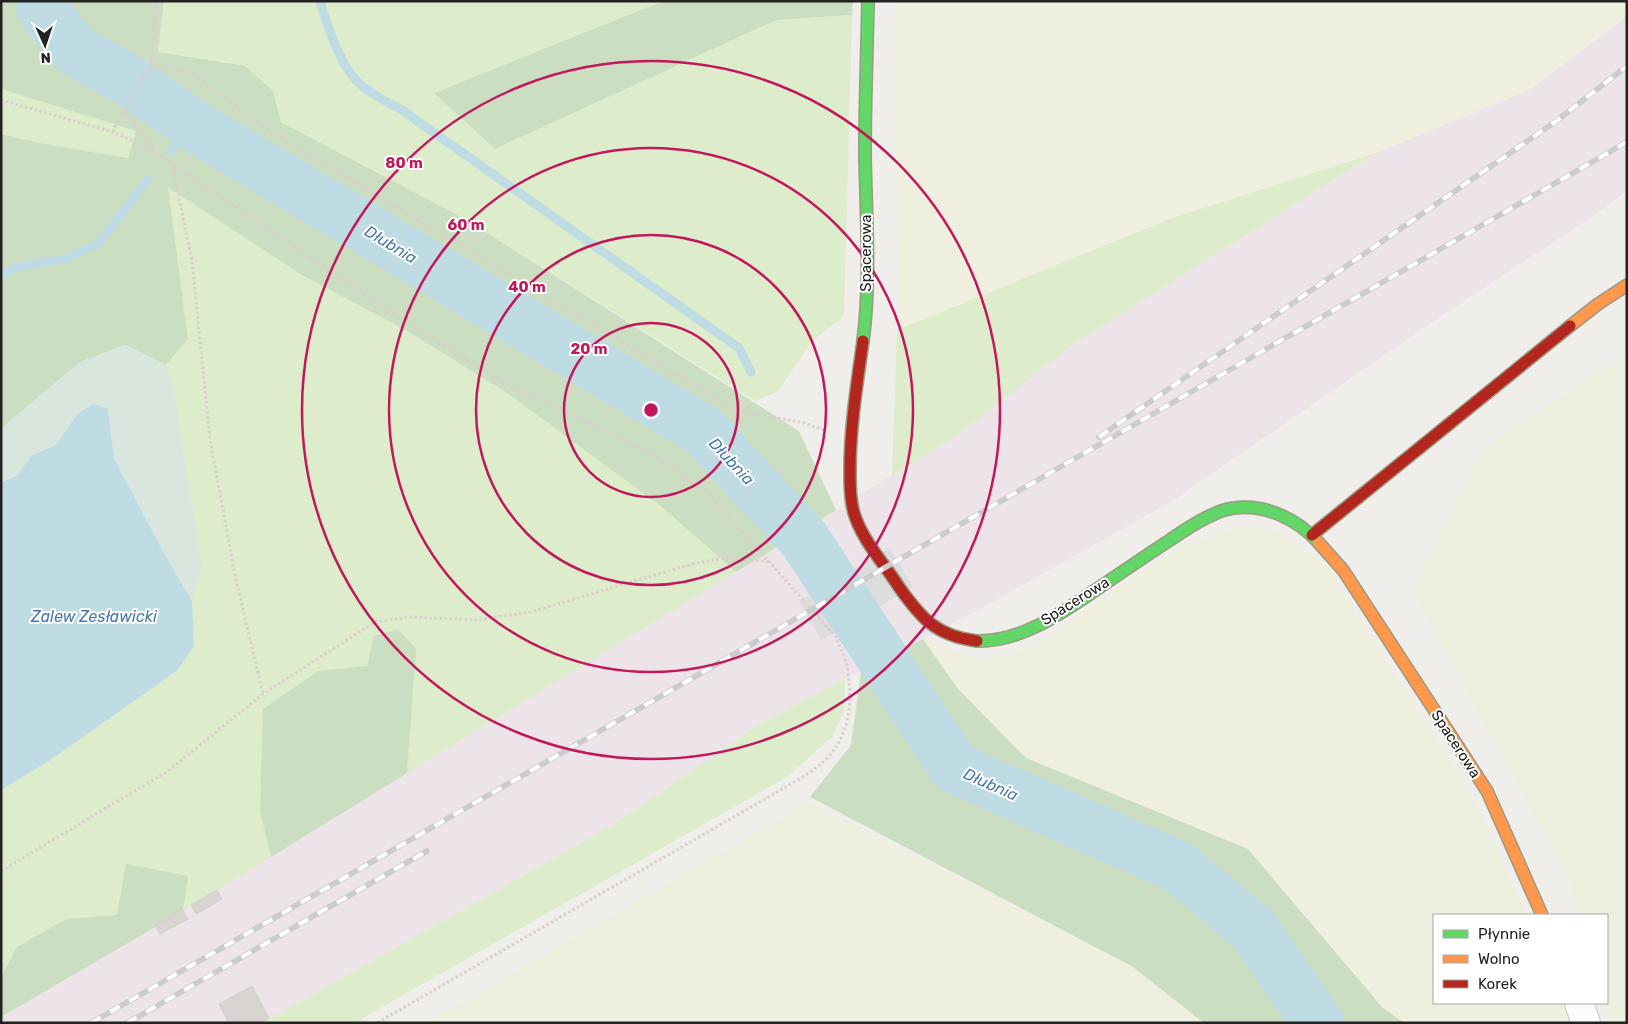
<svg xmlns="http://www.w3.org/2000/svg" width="1628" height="1024" font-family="Rubik,sans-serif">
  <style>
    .industrial { fill: #ede4e9 }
    .farmland { fill: #efefdf }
    .grass { fill: #ddeccb }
    .forest { fill: #cbdec1 }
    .wetland { fill: #d9e6de }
    .water { fill: #bfdbe3 }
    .pier { fill: #dedddd }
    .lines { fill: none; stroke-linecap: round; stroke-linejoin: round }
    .stream { stroke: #bfdbe3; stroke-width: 9 }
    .river { stroke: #bfdbe3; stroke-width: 52 }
    .building { fill: #d7d4d2; stroke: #d3d0cc }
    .street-casing { stroke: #c9c8c7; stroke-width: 30 }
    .fast-casing { stroke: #999a82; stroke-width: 14 }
    .slow-casing { stroke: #999a82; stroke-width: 14 }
    .jam-casing { stroke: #999a82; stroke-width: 14 }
    .path { stroke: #dccecd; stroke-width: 3; stroke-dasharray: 2.5 2.5; stroke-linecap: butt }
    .street { stroke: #fdfcfc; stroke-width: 28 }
    .fast { stroke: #63d668; stroke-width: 11 }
    .slow { stroke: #ff974d; stroke-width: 11 }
    .jam { stroke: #b3261e; stroke-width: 11 }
    .rail-casing { stroke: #ccc; stroke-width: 5.5 }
    .rail { stroke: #fff; stroke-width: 4; stroke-dasharray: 11; stroke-linecap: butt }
    .ring { fill: none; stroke: #c2185b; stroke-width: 2.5 }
    .labels { text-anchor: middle; stroke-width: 4; stroke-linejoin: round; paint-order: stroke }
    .street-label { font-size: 15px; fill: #222; stroke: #fff }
    .water-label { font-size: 16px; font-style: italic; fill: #4a7aab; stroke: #fff }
    .centre { fill: #c2185b; stroke: #fff; stroke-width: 2.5 }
    .ring-label { font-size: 15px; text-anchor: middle; font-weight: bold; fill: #c2185b; stroke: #fff; stroke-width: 4; stroke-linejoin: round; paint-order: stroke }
  </style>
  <rect width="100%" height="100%" fill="#f0eeeb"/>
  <path class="industrial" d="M1627,16V191L1580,225L1453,308L1172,501L978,610L766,720L616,823L262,1023H1V1017L183,911L522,701L958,435L1072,345L1376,153L1529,90Z"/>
  <g class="farmland">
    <path d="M896,1H1627V16L1529,90L1376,153L1172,218L897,330Z"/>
    <path d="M1627,355V1023H1609L1602,1003H1607V915H1579L1570,881L1412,590L1484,447Z"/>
    <path d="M1238,527L1279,531L1327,566L1473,798L1527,915H1434V1003H1565L1572,1023H1404L1382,1007L1248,849L1026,758L958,689L923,639L973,658L1009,656L1046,638L1173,550Z"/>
    <path d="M809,802L1138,969L1206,1023H426Z"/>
  </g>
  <g class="grass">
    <path d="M164,1H663L434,93L495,149L776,20L852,15L844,317L813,340L777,392L755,401L467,220L281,122L273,91L158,52Z"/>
    <path d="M1,89L136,131L128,158L39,143L1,134Z"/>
    <path d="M1376,153L1072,345L958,435L892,476L897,330L1172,218Z"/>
    <path d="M168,186L300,274L409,332L507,393L662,507L736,572L407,773L415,649L367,666L318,671L260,811L271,857L183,911L66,919L17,947L1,977V790L49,761L178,670L194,646L192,601L202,565L173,385L166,365L188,339Z"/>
    <path d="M845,679L844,711L833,736L787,777L361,1019L358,1023H262L616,823L766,720Z"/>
  </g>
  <g class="forest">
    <path d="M1,1H164L158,52L245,66L273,91L281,122L467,220L799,431L836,510L736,572L662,507L507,393L409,332L300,274L168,187L188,339L166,365L126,345L80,362L1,429V134L39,143L128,158L136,131L1,89Z"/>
    <path d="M663,1H853L852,15L776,20L495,149L434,93Z"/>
    <path d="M398,629L416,649L407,773L271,857L260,811L263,709L318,671L367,666L374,636Z"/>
    <path d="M923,639L958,689L1026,758L1248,849L1382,1007L1404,1023H1204L1133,967L810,797L851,745L861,671Z"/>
    <path d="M126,864L188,876L183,911L1,1017V977L17,947L66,919L117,915Z"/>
  </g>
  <path class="wetland" d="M126,345L166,365L173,385L202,565L192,601L161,548L114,458L108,409L78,413L56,445L32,455L17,476L1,482V429L5,425L80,362Z"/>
  <path class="water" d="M94,404L108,409L114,458L161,548L192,601L194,646L178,670L49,761L1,790V482L17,476L32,455L56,445L78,413Z"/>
  <path class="pier" d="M890,548L913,587L821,640L799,601Z"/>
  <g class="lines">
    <g class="stream">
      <path d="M320,1C327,25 339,62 356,80C368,93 386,101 402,110L739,348L751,372"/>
      <path d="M171,151L191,124"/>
      <path d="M1,275L15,267L65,259L99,243L148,179"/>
    </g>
    <path class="river" d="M43,1L42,8L75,50L130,81L191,124L704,431L804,539L955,768L1179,867L1254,930L1318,1023"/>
  </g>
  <g class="building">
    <path d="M217,890L222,899L196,914L191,905Z"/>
    <path d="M182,909L188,919L160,934L155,925Z"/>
    <path d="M252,986L269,1018L261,1023H229L219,1004Z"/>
  </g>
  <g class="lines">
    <g class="street-casing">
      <path id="street" d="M1579,1003L1586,1023"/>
    </g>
    <g class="fast-casing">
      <g id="fast">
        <path d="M863,341C871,280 866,216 865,154C865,103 867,52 868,1"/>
        <path d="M977,641C1023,642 1066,610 1103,585C1125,570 1147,555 1170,540C1186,529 1214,510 1234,508C1266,504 1297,519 1318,542"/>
      </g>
    </g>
    <g class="slow-casing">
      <g id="slow">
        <path d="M1570,326L1598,304L1627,285"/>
        <path d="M1318,542L1343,570L1487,791L1542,915"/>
      </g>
    </g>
    <g class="jam-casing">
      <g id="jam">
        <path d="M863,341C857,384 850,427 850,470C850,486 850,504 856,519C865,543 885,565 899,587C921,618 936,636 977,641"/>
        <path d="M1312,535L1570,326"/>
      </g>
    </g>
    <g class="path">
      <path d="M151,68L189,71L269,131L736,410L804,423L824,430"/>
      <path d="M1,100L113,132L155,152L406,322L505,383L651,453L708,493L836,637C839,646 845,656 847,666C853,697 851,733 828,757C816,770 799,779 784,788L377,1023"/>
      <path d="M124,110L154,150"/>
      <path d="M113,132L118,120L146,72L151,68L156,1"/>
      <path d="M172,164L192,261L210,440L236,580L263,694"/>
      <path d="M1,871L168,771L263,694L375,622L411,617L477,620L531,612L692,564L730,557L770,562"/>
    </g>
    <use href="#street" class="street"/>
    <use href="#fast" class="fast"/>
    <use href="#slow" class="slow"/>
    <use href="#jam" class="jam"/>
    <g class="rail-casing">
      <g id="rail">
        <path d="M1099,437L1555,122L1627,66"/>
        <path d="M91,1023L1627,142"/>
        <path d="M127,1023L427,851"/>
      </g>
    </g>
    <use href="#rail" class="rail"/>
  </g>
  <g class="ring">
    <circle cx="651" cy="410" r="87"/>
    <circle cx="651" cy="410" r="175"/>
    <circle cx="651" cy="410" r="262"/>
    <circle cx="651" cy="410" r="349"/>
  </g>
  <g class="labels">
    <g class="street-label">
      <text transform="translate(866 253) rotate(-90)" y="5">Spacerowa</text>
      <text transform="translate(1075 601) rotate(-32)" y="5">Spacerowa</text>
      <text transform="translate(1456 744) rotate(57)" y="5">Spacerowa</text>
    </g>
    <g class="water-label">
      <text transform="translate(391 244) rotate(31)" y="6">Dłubnia</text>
      <text transform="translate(732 461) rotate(47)" y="6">Dłubnia</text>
      <text x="94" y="622">Zalew Zesławicki</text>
      <text transform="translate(991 784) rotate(24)" y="6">Dłubnia</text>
    </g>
  </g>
  <circle cx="651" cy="410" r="8" class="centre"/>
  <g class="ring-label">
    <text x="404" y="168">80 m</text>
    <text x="466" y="230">60 m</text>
    <text x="527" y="292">40 m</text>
    <text x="589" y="354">20 m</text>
  </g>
  <rect width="1628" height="1024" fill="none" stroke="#222222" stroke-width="5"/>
  <rect x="1433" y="914" width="175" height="90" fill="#ffffff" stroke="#a7a7a7"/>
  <rect x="1443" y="930" width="25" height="8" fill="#63d668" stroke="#a7a7a7"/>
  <text x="1478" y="939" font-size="15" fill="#222222">Płynnie</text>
  <rect x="1443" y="955" width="25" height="8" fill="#ff974d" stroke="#a7a7a7"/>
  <text x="1478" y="964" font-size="15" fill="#222222">Wolno</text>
  <rect x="1443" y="980" width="25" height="8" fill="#b3261e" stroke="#a7a7a7"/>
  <text x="1478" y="989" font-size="15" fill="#222222">Korek</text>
  <g transform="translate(45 45) rotate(177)" stroke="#ffffff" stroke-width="4" paint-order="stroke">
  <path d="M0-4L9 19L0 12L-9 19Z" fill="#222222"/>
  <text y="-8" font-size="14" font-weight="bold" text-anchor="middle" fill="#222222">N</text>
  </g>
</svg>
